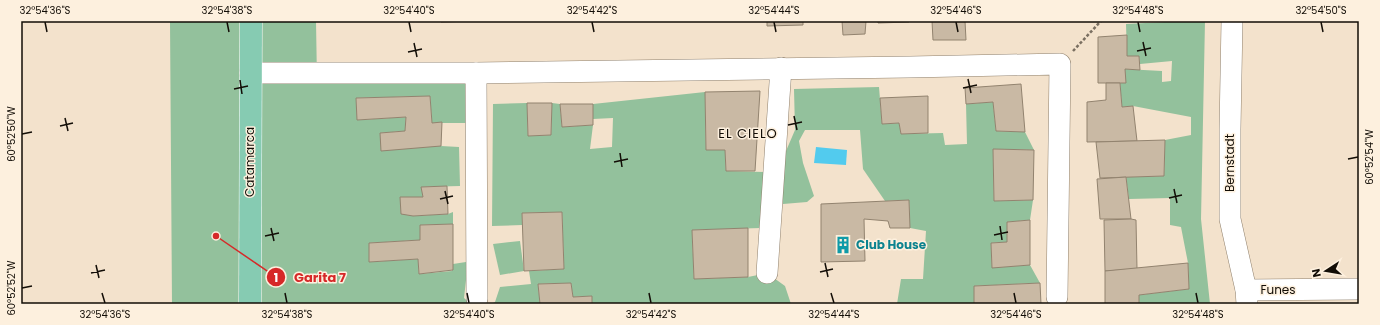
<svg xmlns="http://www.w3.org/2000/svg" width="1380" height="325" font-family="Poppins,sans-serif">
  <style>
    .green { fill: #93c19c }
    .water { fill: #52cbee }
    .building { fill: #c9b9a4; stroke: #92836f }
    .lines { fill: none; stroke-linecap: round; stroke-linejoin: round }
    .street-casing { stroke: #90816d; stroke-width: 22 }
    .primary-casing { stroke: #fff; stroke-width: 23 }
    .path { stroke: #7a6f61; stroke-width: 2.5; stroke-dasharray: 3 2; stroke-linecap: butt }
    .street { stroke: #fff; stroke-width: 21 }
    .primary { stroke: #86cbb2; stroke-width: 22 }
    .ticks { fill: none; stroke: #120d06; stroke-width: 1.5 }
    .labels { text-anchor: middle; stroke-width: 3; stroke-linejoin: round; paint-order: stroke }
    .street-label { font-size: 12px; fill: #120d06; stroke: #fdf0de }
    .culture-label { font-size: 12px; font-weight: bold; fill: #0d838f; stroke: #fdf0de; text-anchor: start }
    .neighbourhood-label { font-size: 13px; letter-spacing: 1px; fill: #120d06; stroke: #fdf0de }
    .leader { fill: none; stroke: #d62828; stroke-width: 1.5 }
    .callout-dot { fill: #d62828; stroke: #fdf0de; stroke-width: 1.5 }
    .mark-label { font-size: 12px; text-anchor: middle; font-weight: bold; fill: #fff }
    .callout-label { font-size: 13px; text-anchor: middle; font-weight: bold; fill: #d62828; stroke: #fdf0de; stroke-width: 3; stroke-linejoin: round; paint-order: stroke }
    .neatline { fill: none; stroke: #120d06; stroke-width: 1.5 }
    .ticks-label { font-size: 10px; text-anchor: middle; fill: #120d06 }
  </style>
  <rect width="100%" height="100%" fill="#f3e2cc"/>
  <g class="green">
    <path d="M170,21H316L317,81L468,83V123H432L430,96L356,98L358,120L406,117L405,131L380,133L441,146L459,147L460,186L422,187L423,197L413,216L448,214L453,212V224L420,225V240L369,243V262L418,259L419,274L452,271L453,264L466,262L467,271L464,298L471,304H172Z"/>
    <path d="M1185,21H1205L1201,219L1210,304H1139V295L1189,289L1188,263L1181,227L1170,225V198L1129,199L1126,177L1164,176L1165,140L1191,135V117L1133,106L1122,107L1120,83L1125,69L1162,71V82L1171,81L1172,61L1140,64L1139,57L1127,56L1126,24Z"/>
    <path d="M879,87L882,124L899,123L901,134L943,133L945,145L967,144L966,104L993,102L996,131L1025,132L1034,150L993,149L994,201L1033,200L1030,220L1007,222V242L991,243L992,267L1030,265L1040,283L974,286V304H897L901,279H923L926,231L910,228L909,200L885,201L863,169L860,130H805L799,141L803,163L814,196L807,202L783,204L782,182L783,158L795,130L794,89Z"/>
    <path d="M705,92L706,150H725L726,171L765,172L761,228L692,230L694,279L748,277L767,273L785,286L791,304H592V296L573,297L571,283L538,284L540,304H491L495,302L500,287L531,284L529,271L564,269L562,212L522,213V225L492,226L493,104L527,103L528,136L551,135L552,103L560,104L562,127L593,125L590,149L612,147L613,118L593,119V104Z"/>
    <path d="M520,241L524,271L500,275L493,244Z"/>
  </g>
  <path class="water" d="M816,147L847,150L846,165L814,163Z"/>
  <g class="building">
    <path d="M441,21H473L441,22Z"/>
    <path d="M767,21H803V25L767,26Z"/>
    <path d="M842,21H866L865,34L843,35Z"/>
    <path d="M878,21H909V22L878,23Z"/>
    <path d="M932,21H965L966,40H933Z"/>
    <path d="M1127,35V56H1139L1140,70L1125,69L1126,83H1098V37Z"/>
    <path d="M1106,83H1120L1122,107L1133,106L1137,141L1087,142V102L1106,100Z"/>
    <path d="M1021,84L1025,132L996,131L993,102L966,104L965,88Z"/>
    <path d="M760,91L755,171H726L725,150H706L705,92Z"/>
    <path d="M430,96L432,123L442,122L441,146L381,151L380,133L405,131L406,117L357,120L356,98Z"/>
    <path d="M928,96V133L901,134L899,123L882,124L880,98Z"/>
    <path d="M527,103H552L551,135L528,136Z"/>
    <path d="M560,104H593V125L562,127Z"/>
    <path d="M1165,140L1164,176L1100,178L1096,142Z"/>
    <path d="M993,149L1034,150L1033,200L994,201Z"/>
    <path d="M1126,177L1131,219H1100L1097,179Z"/>
    <path d="M447,186L448,214L413,216L401,214L400,197H423L421,187Z"/>
    <path d="M909,200L910,228H890L888,221L864,219L865,261L821,262V204Z"/>
    <path d="M562,212L564,269L524,271L522,213Z"/>
    <path d="M1131,219L1136,220L1137,269L1105,271L1104,220Z"/>
    <path d="M1030,220V265L992,268L991,243L1007,242V222Z"/>
    <path d="M453,224V270L419,274L418,259L369,262V243L420,240V225Z"/>
    <path d="M748,228V277L694,279L692,230Z"/>
    <path d="M1188,263L1189,289L1139,295V304H1105V271Z"/>
    <path d="M571,283L573,297L592,296V304H540L538,284Z"/>
    <path d="M1040,283L1041,304H974V286Z"/>
  </g>
  <g class="lines">
    <g class="street-casing">
      <g id="street">
        <path d="M1232,21L1230,129V219L1246,290L1247,304"/>
        <path d="M250,73H476L910,67L1060,64L1057,297"/>
        <path d="M476,73L477,299"/>
        <path d="M767,273L781,68"/>
        <path d="M1246,290L1359,289"/>
      </g>
    </g>
    <g class="primary-casing">
      <path id="primary" d="M250,304L251,21"/>
    </g>
    <path class="path" d="M1073,51L1101,21"/>
    <use href="#street" class="street"/>
    <use href="#primary" class="primary"/>
  </g>
  <path class="ticks" d="M45,22L47,32M227,22L229,32M409,22L411,32M592,22L594,32M774,22L776,32M956,22L958,32M1138,22L1140,32M1321,22L1323,32M1143,42L1146,56M414,43L417,57M1137,51L1151,48M408,52L422,49M968,79L971,93M240,80L242,94M963,88L977,85M234,89L248,86M794,116L797,130M65,118L68,131M788,125L802,122M60,126L73,123M22,134L32,132M620,153L622,167M1348,159L1358,157M614,162L628,159M1174,189L1177,203M445,191L448,204M1169,198L1182,195M440,199L453,196M1000,226L1002,240M271,228L274,241M994,235L1008,232M265,236L279,233M825,263L828,277M96,265L99,278M820,272L833,269M91,273L105,270M22,288L32,286M102,293L105,303M285,293L287,303M467,293L469,303M649,293L651,303M831,293L834,303M1014,293L1016,303M1196,293L1198,303"/>
  <defs>
    <g id="building-bare" transform="scale(1.38)"><path d="M-4-6H4V6H1V3H-1V6H-4ZM-2.5-4.3h1.7v1.8h-1.7ZM.8-4.3h1.7v1.8H.8ZM-2.5-1h1.7V.8h-1.7ZM.8-1h1.7V.8H.8Z" fill="#0f9aa8" stroke="#fdf0de" stroke-width="2.5" paint-order="stroke"/></g>
  </defs>
  <g fill-rule="evenodd">
    <use href="#building-bare" x="843" y="245"/>
  </g>
  <g class="labels">
    <g class="street-label">
      <text transform="translate(250 162) rotate(-90)" y="4">Catamarca</text>
      <text transform="translate(1230 163) rotate(-90)" y="4">Bernstadt</text>
      <text x="1278" y="294">Funes</text>
    </g>
    <g class="culture-label">
      <text x="856" y="249">Club House</text>
    </g>
    <g class="neighbourhood-label">
      <text x="748" y="138">EL CIELO</text>
    </g>
  </g>
  <path class="leader" d="M216 236L276 277"/>
  <g class="callout-dot">
    <circle cx="216" cy="236" r="4"/>
    <circle cx="276" cy="277" r="10"/>
  </g>
  <g class="mark-label">
    <text x="276" y="282">1</text>
  </g>
  <g class="callout-label">
    <text x="320" y="282">Garita 7</text>
  </g>
  <rect width="1380" height="325" fill="none" stroke="#fdf0de" stroke-width="44"/>
  <g transform="translate(1326 271) rotate(258)" stroke="#fdf0de" stroke-width="3" paint-order="stroke">
  <path d="M0-3L7 15L0 10L-7 15Z" fill="#120d06"/>
  <text y="-6" font-size="11" font-weight="bold" text-anchor="middle" fill="#120d06">N</text>
  </g>
  <rect x="22" y="22" width="1336" height="281" class="neatline"/>
  <g class="ticks-label">
    <text x="45" y="14">32°54'36"S</text>
    <text x="227" y="14">32°54'38"S</text>
    <text x="409" y="14">32°54'40"S</text>
    <text x="592" y="14">32°54'42"S</text>
    <text x="774" y="14">32°54'44"S</text>
    <text x="956" y="14">32°54'46"S</text>
    <text x="1138" y="14">32°54'48"S</text>
    <text x="1321" y="14">32°54'50"S</text>
    <text transform="translate(11 134) rotate(-90)" y="4">60°52'50"W</text>
    <text transform="translate(1369 157) rotate(-90)" y="4">60°52'54"W</text>
    <text transform="translate(11 288) rotate(-90)" y="4">60°52'52"W</text>
    <text x="105" y="318">32°54'36"S</text>
    <text x="287" y="318">32°54'38"S</text>
    <text x="469" y="318">32°54'40"S</text>
    <text x="651" y="318">32°54'42"S</text>
    <text x="834" y="318">32°54'44"S</text>
    <text x="1016" y="318">32°54'46"S</text>
    <text x="1198" y="318">32°54'48"S</text>
  </g>
</svg>
